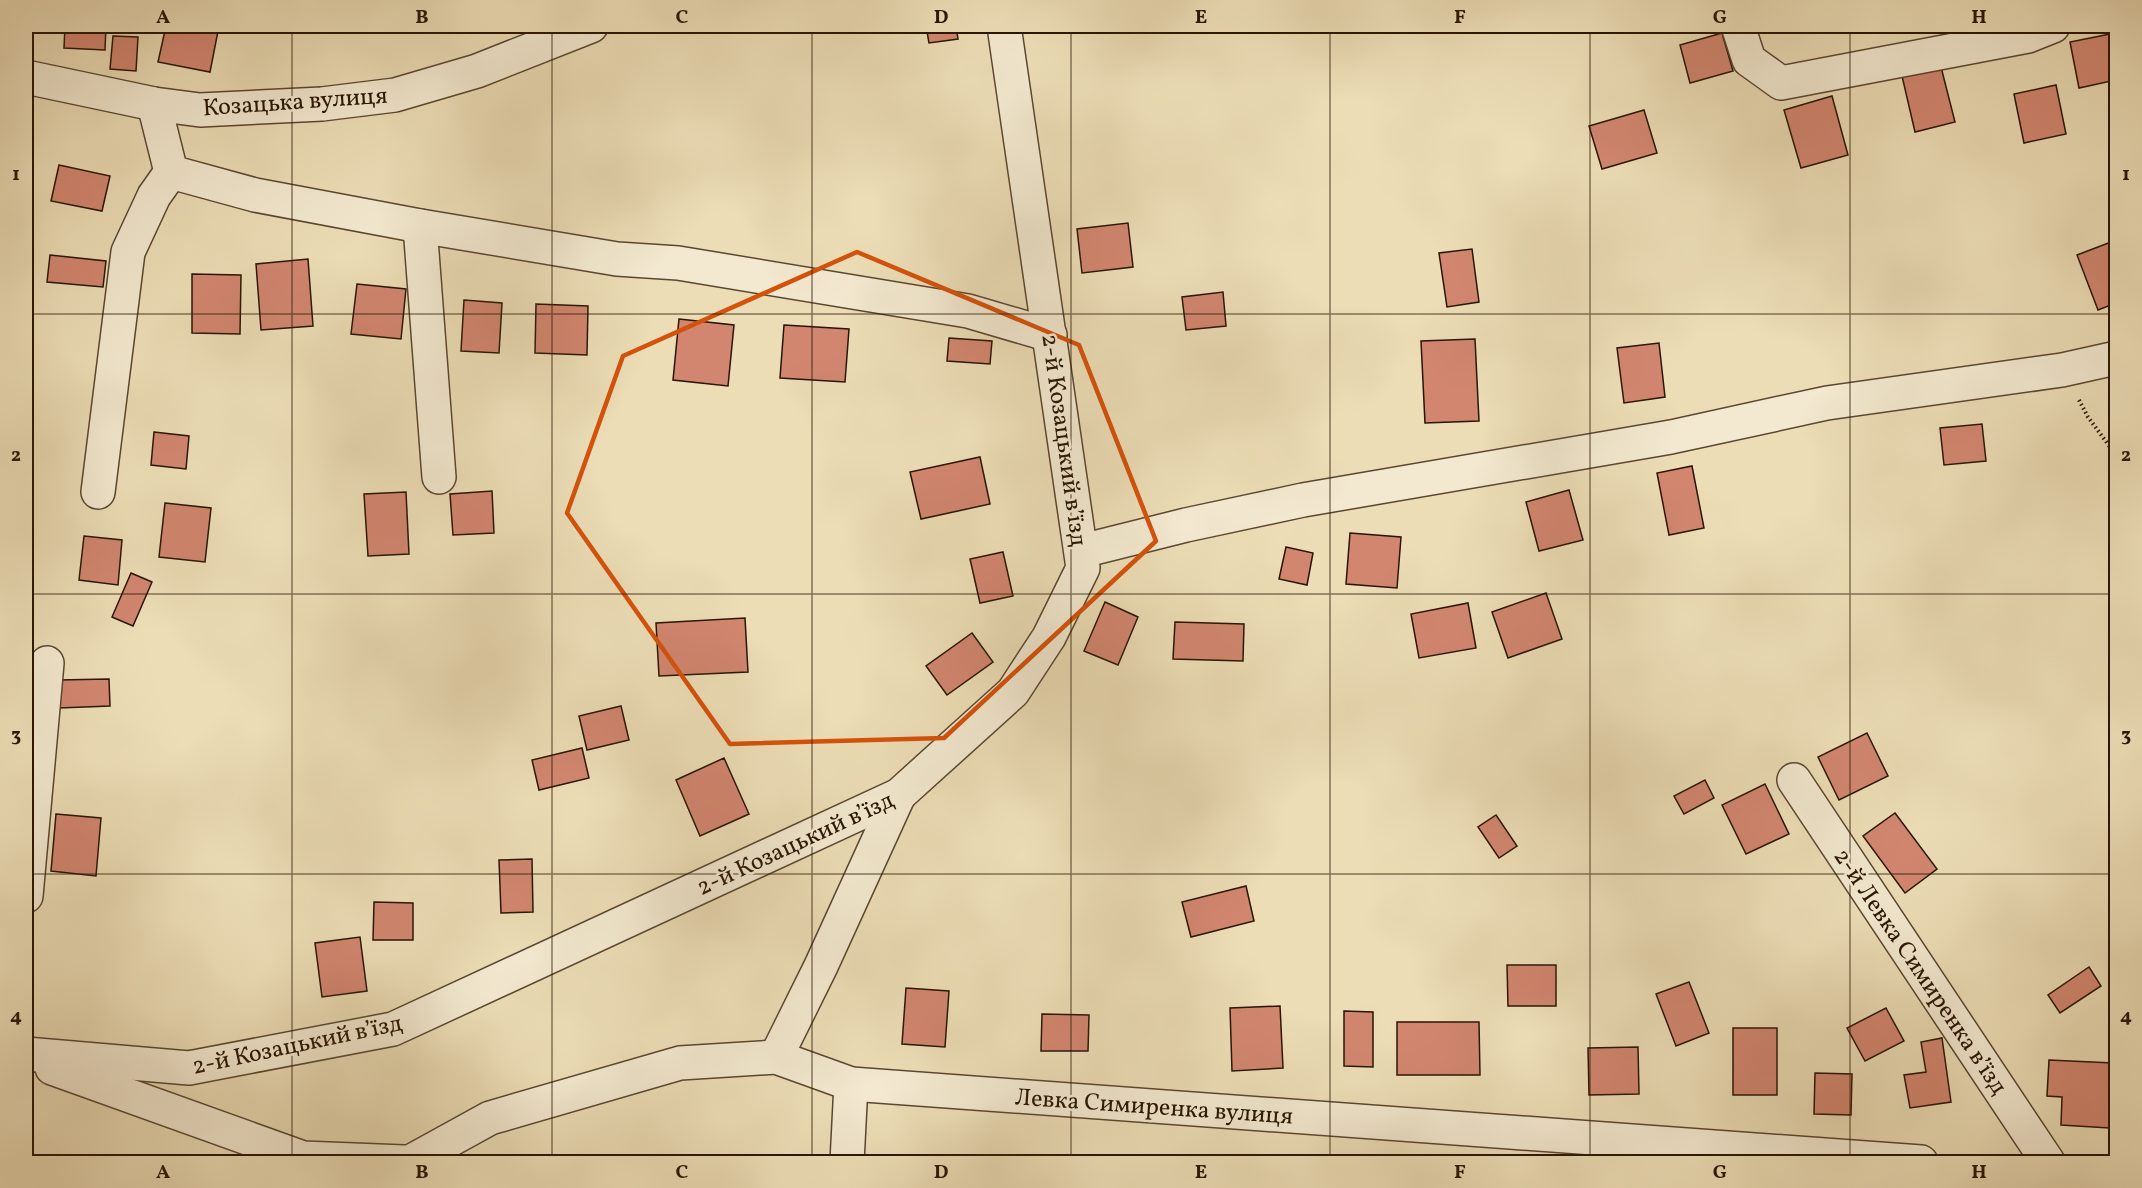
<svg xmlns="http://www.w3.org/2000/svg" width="2142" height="1188" font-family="Vollkorn,serif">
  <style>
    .building { fill: #d28670; stroke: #291504; stroke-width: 1.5 }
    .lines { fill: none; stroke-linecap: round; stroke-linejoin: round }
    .minor-casing { stroke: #5a4730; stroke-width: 36 }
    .path { stroke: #291504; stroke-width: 4; stroke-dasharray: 1.5 3; stroke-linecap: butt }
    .minor { stroke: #f3e9d0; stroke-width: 33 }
    .marked { fill: none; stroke: #d5520b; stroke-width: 4.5; stroke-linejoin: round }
    .grid { fill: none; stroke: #291504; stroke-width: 1.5; stroke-opacity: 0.55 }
    .labels { text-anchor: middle; stroke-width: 5; stroke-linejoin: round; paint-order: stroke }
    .street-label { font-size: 24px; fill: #291504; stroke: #f3e9d0 }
    .neatline { fill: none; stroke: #291504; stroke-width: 2 }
    .grid-label { font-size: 20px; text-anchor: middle; font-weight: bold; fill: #291504 }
  </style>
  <rect width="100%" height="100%" fill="#ecddb6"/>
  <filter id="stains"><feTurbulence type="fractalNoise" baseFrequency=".00333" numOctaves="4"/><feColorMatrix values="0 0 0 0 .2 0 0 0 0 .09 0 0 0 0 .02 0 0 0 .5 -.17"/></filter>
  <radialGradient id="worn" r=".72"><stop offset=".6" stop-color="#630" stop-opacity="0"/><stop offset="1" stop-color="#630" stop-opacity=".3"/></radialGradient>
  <g class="building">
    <path d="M65,26H106L105,50L64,48Z"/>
    <path d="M166,26H219L210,72L158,62Z"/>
    <path d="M926,26H956L958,39L929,43Z"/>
    <path d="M1722,33L1733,71L1690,83L1680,45Z"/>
    <path d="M2115,33L2116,80L2079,88L2070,42Z"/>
    <path d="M113,36L138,37L136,71L110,69Z"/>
    <path d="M1941,67L1955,122L1915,132L1902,76Z"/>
    <path d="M2056,85L2066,134L2024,143L2014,94Z"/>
    <path d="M1832,96L1848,155L1801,168L1784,110Z"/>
    <path d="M1644,110L1657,153L1602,169L1589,126Z"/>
    <path d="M59,165L110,176L102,211L51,201Z"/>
    <path d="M1128,223L1133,267L1082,273L1077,229Z"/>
    <path d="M2111,242L2116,255V303L2098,310L2077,255Z"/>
    <path d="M1472,249L1479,302L1447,307L1439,253Z"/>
    <path d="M50,255L106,261L103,287L47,282Z"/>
    <path d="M308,259L313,326L261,330L256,264Z"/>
    <path d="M192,274L241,275L240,334L192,333Z"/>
    <path d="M357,284L406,289L401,339L351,334Z"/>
    <path d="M1223,292L1226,326L1186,330L1182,297Z"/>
    <path d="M464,300L502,303L499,353L461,351Z"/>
    <path d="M536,304L588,306L587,355L535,353Z"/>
    <path d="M679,319L734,325L728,386L673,380Z"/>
    <path d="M784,325L849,329L845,382L780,378Z"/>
    <path d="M949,338L992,341L990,364L947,361Z"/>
    <path d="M1475,339L1479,421L1425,423L1421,341Z"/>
    <path d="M1659,343L1665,397L1624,403L1617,348Z"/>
    <path d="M1982,424L1986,461L1944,465L1940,428Z"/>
    <path d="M154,432L189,436L186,469L151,465Z"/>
    <path d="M980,457L990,504L921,519L910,472Z"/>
    <path d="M1692,466L1704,528L1669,535L1657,473Z"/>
    <path d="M1569,490L1583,540L1539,551L1526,502Z"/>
    <path d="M492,491L494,533L453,535L450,494Z"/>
    <path d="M406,492L409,554L368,556L364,494Z"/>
    <path d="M165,503L211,508L205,562L159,557Z"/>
    <path d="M1350,533L1401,537L1397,588L1346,584Z"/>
    <path d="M84,536L122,540L118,585L79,580Z"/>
    <path d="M1286,547L1313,553L1307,585L1279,579Z"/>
    <path d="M1003,552L1013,596L980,603L970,559Z"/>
    <path d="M131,573L152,582L133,626L112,617Z"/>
    <path d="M1546,593L1562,639L1508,658L1492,612Z"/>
    <path d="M1105,602L1138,617L1118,665L1084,651Z"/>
    <path d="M1468,603L1476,648L1419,658L1411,614Z"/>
    <path d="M745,618L748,672L659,676L656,623Z"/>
    <path d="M1175,622L1244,624L1243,661L1173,659Z"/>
    <path d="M972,633L993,662L947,695L926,666Z"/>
    <path d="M109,679L110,706L59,708L58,680Z"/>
    <path d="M621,706L629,740L587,750L579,716Z"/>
    <path d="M1867,733L1888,776L1839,800L1818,757Z"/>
    <path d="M582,748L589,778L539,790L532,760Z"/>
    <path d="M724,758L749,814L700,836L676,780Z"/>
    <path d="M1705,780L1714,798L1684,814L1674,796Z"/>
    <path d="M1765,784L1789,834L1746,854L1722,805Z"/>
    <path d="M1895,813L1937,869L1905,893L1863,836Z"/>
    <path d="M56,814L101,818L96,876L51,871Z"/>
    <path d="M1496,815L1517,846L1499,858L1478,827Z"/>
    <path d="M532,859L533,912L501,913L499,860Z"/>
    <path d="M1246,886L1254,921L1191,937L1182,902Z"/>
    <path d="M374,902L413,903V940H373Z"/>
    <path d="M360,937L367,991L322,997L315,943Z"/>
    <path d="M1507,965H1556V1006H1508Z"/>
    <path d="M2089,967L2101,986L2060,1013L2048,995Z"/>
    <path d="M1689,982L1709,1033L1676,1046L1656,994Z"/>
    <path d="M906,988L949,991L945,1047L902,1044Z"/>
    <path d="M1280,1006L1283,1068L1232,1071L1230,1008Z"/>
    <path d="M1886,1008L1904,1041L1865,1061L1847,1028Z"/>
    <path d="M1344,1011L1373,1012V1067L1344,1066Z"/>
    <path d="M1042,1014L1089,1015L1088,1051H1041Z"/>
    <path d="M1397,1022H1479L1480,1075H1397Z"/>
    <rect x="1733" y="1028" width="44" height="67"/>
    <path d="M1942,1038L1951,1102L1910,1108L1904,1075L1926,1072L1921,1042Z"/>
    <path d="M1638,1047L1639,1094L1589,1095L1588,1048Z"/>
    <path d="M2049,1060L2113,1063L2109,1128L2061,1125L2062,1097L2047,1096Z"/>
    <path d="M1815,1073L1852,1074L1851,1115L1814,1114Z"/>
  </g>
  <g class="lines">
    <g class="minor-casing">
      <g id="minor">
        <path d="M1738,26L1749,60L1781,83L2028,36L2053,26"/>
        <path d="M26,77L154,104L200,110L322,104L395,95L477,71L591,26"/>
        <path d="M154,104L171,172L255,195L420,226L617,259L678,263L968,311L1050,335"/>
        <path d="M420,226L439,477"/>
        <path d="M98,492L128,252L154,196L171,172"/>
        <path d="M1082,551L1186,525L1303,500L1671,437L1827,403L2062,370L2116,358"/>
        <path d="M1794,780L2048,1162"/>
        <path d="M26,896L47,663"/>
        <path d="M26,1054L189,1068L393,1029L899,795L1013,692L1049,637L1083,568L1004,26"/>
        <path d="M776,1057L821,966L899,795"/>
        <path d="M52,1068L303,1158L404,1162"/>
        <path d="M410,1162L490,1118L680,1063L776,1057L851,1084L1921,1162"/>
        <path d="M847,1162L851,1084"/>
      </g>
    </g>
    <path class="path" d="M2079,400L2088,417L2116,455"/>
    <use href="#minor" class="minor"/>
  </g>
  <path class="marked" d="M857,252L1079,345L1156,541L944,738L730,744L567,513L623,356Z"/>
  <path class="grid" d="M292,26V1162M552,26V1162M812,26V1162M1071,26V1162M1330,26V1162M1590,26V1162M1850,26V1162M26,314H2116M26,594H2116M26,874H2116"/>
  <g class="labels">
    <g class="street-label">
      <text transform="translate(295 101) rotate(-4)" y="8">Козацька вулиця</text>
      <text transform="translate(1065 440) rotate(82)" y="8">2-й Козацький в’їзд</text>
      <text transform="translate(795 843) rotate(-25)" y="8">2-й Козацький в’їзд</text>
      <text transform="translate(1921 971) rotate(56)" y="8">2-й Левка Симиренка в’їзд</text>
      <text transform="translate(297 1044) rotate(-12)" y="8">2-й Козацький в’їзд</text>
      <text transform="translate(1154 1106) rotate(4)" y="8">Левка Симиренка вулиця</text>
    </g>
  </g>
  <rect width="2142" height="1188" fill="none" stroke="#ecddb6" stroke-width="66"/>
  <rect x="33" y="33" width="2076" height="1122" class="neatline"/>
  <g class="grid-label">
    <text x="163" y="23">A</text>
    <text x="422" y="23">B</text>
    <text x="682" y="23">C</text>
    <text x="941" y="23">D</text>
    <text x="1201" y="23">E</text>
    <text x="1460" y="23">F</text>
    <text x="1720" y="23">G</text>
    <text x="1979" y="23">H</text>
    <text x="16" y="180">1</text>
    <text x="2126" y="180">1</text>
    <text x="16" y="461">2</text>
    <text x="2126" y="461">2</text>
    <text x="16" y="741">3</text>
    <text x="2126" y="741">3</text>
    <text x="16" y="1022">4</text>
    <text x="2126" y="1022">4</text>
    <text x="163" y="1178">A</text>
    <text x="422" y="1178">B</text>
    <text x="682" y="1178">C</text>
    <text x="941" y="1178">D</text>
    <text x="1201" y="1178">E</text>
    <text x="1460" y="1178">F</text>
    <text x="1720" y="1178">G</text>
    <text x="1979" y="1178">H</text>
  </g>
  <rect width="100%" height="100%" filter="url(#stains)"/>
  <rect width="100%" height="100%" fill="url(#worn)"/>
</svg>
